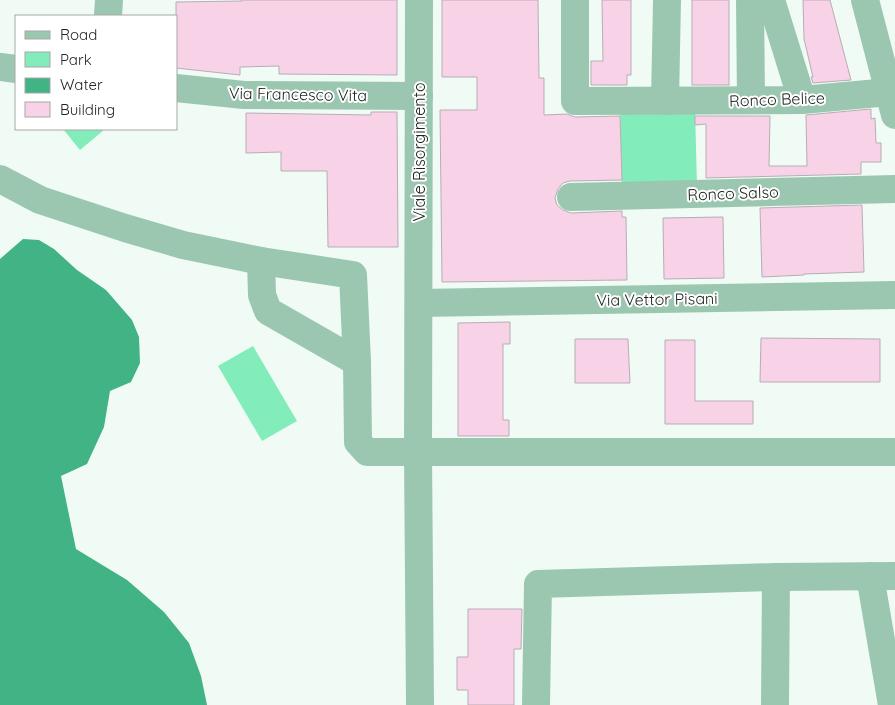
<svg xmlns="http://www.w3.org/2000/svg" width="895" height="705" font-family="Quicksand,sans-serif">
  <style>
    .green { fill: #82ecbb }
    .water { fill: #41b384 }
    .building { fill: #f8d2e7; stroke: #b7adb3 }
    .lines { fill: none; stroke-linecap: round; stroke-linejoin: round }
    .minor { stroke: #9bc7b0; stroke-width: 28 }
    .labels { text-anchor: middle; stroke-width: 4; stroke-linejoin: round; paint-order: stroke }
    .street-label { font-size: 16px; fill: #202422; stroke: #fff }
  </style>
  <rect width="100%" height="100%" fill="#f0fbf5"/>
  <g class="green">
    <path d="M695,107L697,188L622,190L620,109Z"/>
    <path d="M63,129L93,130L105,129L80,150Z"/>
    <path d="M253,346L297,421L262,441L218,366Z"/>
  </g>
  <path class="water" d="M23,239L39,240L54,249L77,270L106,290L132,320L139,337L140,363L131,382L110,391L104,427L87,464L61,476L76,549L127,580L164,612L189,643L201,676L207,705H0V259Z"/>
  <g class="building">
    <path d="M242,0H397V75L279,74V66L240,67V75L176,68V2L242,1Z"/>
    <path d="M442,0H538L539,78H544V115L567,114L575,117L620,116L622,180L570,181L563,183L558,189L555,198L557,205L563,210L571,213L622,211V217H626L627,280L442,282L440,110H477V77H442Z"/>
    <path d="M602,0H631V75H627V85H591V61H603Z"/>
    <rect x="692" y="0" width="37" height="85"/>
    <path d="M803,0H830L851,80L813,83L811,77H813L804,39Z"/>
    <path d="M871,109V119L875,118L876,143H881V162H861V174L706,178V124L695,125V116H770L769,166H807L806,115Z"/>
    <path d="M371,112H397L398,247H328L327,171H281V152L246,153V113L371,115Z"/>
    <path d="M862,205L864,272L804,274V275L762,277L760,208Z"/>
    <path d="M723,217L724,278L664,279L663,218Z"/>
    <path d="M510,322V344H503V420H509V436H458V323Z"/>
    <path d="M761,338L880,339V382H760Z"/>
    <path d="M575,339H628L630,383H575Z"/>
    <path d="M665,340H695V401H753V424H665Z"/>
    <path d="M468,609H522L521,649H514V705H468V690H457V657H468Z"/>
  </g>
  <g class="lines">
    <g class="minor">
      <path d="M419,0L418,452L420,705"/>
      <path d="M575,0V101L802,100L889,92"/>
      <path d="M750,0L751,100"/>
      <path d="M771,0L802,100"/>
      <path d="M865,0L895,115"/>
      <path d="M108,16L109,0"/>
      <path d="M0,67L16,69"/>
      <path d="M176,88L244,95L419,96"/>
      <path d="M665,101L667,0"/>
      <path d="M0,179L40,200L125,228L183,245L261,261L353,275L357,362L358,442L367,452H895"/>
      <path d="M571,197L895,189"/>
      <path d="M261,261L262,295L268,311L357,362"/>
      <path d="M419,303L895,295"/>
      <path d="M870,576L892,705"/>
      <path d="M536,705L538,584L776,577L895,576"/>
      <path d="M775,705L776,577"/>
    </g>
  </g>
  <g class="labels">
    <g class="street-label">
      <text transform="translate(298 94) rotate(1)" y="6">Via Francesco Vita</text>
      <text transform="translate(777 99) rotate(-2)" y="6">Ronco Belice</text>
      <text transform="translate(419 152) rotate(-90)" y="6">Viale Risorgimento</text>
      <text transform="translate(733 193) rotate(-2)" y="6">Ronco Salso</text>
      <text transform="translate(657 299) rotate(-1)" y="6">Via Vettor Pisani</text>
    </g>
  </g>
  <rect x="15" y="15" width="162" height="115" fill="#ffffff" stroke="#a6a7a7"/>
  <rect x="25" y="31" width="25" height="8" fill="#9bc7b0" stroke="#a6a7a7"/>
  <text x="60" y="40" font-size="15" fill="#202422">Road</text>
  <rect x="25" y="52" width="25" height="15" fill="#82ecbb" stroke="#a6a7a7"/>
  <text x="60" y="65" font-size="15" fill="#202422">Park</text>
  <rect x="25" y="78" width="25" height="15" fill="#41b384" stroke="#a6a7a7"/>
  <text x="60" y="90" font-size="15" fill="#202422">Water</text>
  <rect x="25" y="102" width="25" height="15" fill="#f8d2e7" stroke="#a6a7a7"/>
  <text x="60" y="115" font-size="15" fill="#202422">Building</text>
</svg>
